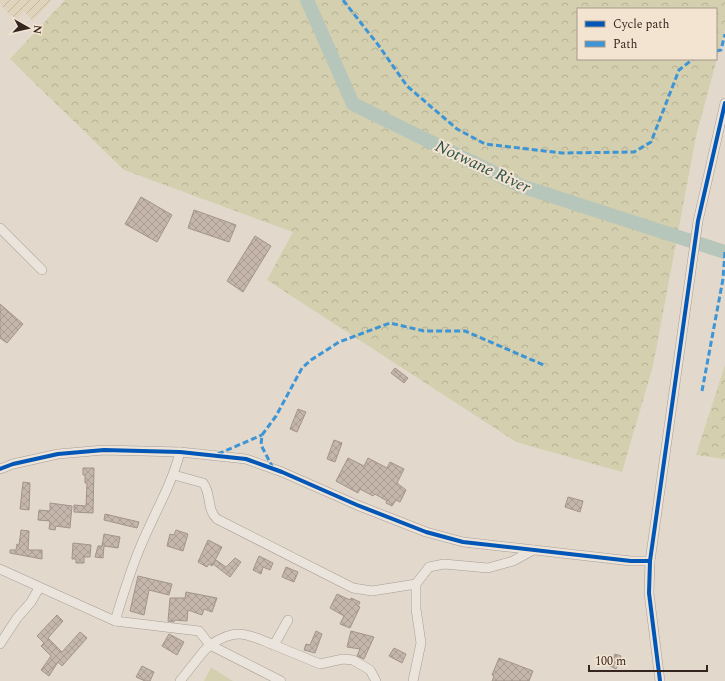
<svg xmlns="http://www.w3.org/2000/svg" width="725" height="681" font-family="Spectral,serif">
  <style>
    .farmland { fill: url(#farmland-furrows) }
    .forest { fill: url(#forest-crowns); fill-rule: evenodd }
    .pitch { fill: #d4cfae }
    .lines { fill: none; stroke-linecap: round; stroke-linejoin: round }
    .river { stroke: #b7c6ba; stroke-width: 14 }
    .building { fill: url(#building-cross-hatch); stroke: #a2948b }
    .minor-casing { stroke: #a79d94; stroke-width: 10 }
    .minor { stroke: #eae4dd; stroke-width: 9 }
    .quiet { stroke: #3d95d5; stroke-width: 3; stroke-dasharray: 6 3; stroke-linecap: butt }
    .cycleway-casing { stroke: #f3e4d1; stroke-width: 6 }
    .cycleway { stroke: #0057b8; stroke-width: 4 }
    .labels { text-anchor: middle; stroke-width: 4; stroke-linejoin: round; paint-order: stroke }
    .water-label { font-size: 17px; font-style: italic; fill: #2e534b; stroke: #f3e4d1 }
  </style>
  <defs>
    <pattern id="farmland-furrows" width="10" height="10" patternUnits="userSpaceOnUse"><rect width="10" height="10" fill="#e1d4bc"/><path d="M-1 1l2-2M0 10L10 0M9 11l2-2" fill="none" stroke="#c2b6a1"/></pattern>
    <pattern id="forest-crowns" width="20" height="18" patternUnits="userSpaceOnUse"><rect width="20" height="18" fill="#d4cfae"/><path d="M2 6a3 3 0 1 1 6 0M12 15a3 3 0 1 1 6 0" fill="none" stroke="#b7b295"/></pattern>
    <pattern id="building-cross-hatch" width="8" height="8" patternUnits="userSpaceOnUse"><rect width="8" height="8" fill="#c5b6ac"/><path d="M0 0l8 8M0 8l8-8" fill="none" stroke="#aa9c94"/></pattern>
  </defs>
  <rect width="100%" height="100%" fill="#e2d8cb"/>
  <path class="farmland" d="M0,0H52L33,21L24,11L15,22L0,3Z"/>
  <g class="forest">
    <path d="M65,0H725V29L696,136L653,366L622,472L516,442L267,280L293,232L124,170L10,59ZM578,9H716V59H578Z"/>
    <path d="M725,365V459L696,455Z"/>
  </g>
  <path class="pitch" d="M211,668H212L233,681H204Z"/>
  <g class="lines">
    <path class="river" d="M307,0L353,104L521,186L725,252"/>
  </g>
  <g class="building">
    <path d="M141,197L172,215L157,242L125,224Z"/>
    <path d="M194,210L236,225L229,242L188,228Z"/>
    <path d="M255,236L271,246L243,292L227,281Z"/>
    <path d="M0,304L23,324L7,343L0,338Z"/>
    <path d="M395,368L408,378L404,383L391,373Z"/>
    <path d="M298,409L306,412L297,432L290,429Z"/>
    <path d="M334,440L342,443L335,462L327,459Z"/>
    <path d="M348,458L364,466L368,458L387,468L390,462L404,469L397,483L406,490L400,502L396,500L392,506L386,503L387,501L375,494L373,496L360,489L358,493L336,481Z"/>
    <path d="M83,468H94L93,513L74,512V505L86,506L87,483H85V475H83Z"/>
    <path d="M23,482L30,483L29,510L20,509Z"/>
    <path d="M568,497L583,501L580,512L565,507Z"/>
    <path d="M50,503L72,506L70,528L56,526L55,530L49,529L50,521L38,520L39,510L50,511Z"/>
    <path d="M105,514L139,522L137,528L104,520Z"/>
    <path d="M21,530L29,531L28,550H42V559L10,553V550H16L17,544L19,545Z"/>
    <path d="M176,530L188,534L183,551L167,546L170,534L174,535Z"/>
    <path d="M104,534L120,537L118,548L104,546L103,558L95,557L98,546H102Z"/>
    <path d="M208,540L222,547L212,566L209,564L207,567L198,562Z"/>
    <path d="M73,543L91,545L90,557H84V563H76V559H72Z"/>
    <path d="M259,556L273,563L270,570L263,567L261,574L253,570Z"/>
    <path d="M235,558L241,562L230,577L213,564L216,560L226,567Z"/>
    <path d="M286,567L298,572L294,582L282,577Z"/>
    <path d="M138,576L172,584L169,595L149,590L144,615L130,611Z"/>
    <path d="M186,592L217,598L212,612L204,609L202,615L188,610L187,621L175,620L174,622L168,621L170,598H185Z"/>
    <path d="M337,594L350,600L351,598L360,602L358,606L360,607L350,628L340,624L344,616L330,608Z"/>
    <path d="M57,615L63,621L48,638L62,652L80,632L87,638L62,666L58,662L49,676L41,670L51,656L41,646L44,643L37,636Z"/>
    <path d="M316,631L322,634L315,653L304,650L306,644L310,645Z"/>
    <path d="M351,631L374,637L364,659L357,656L360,649L347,647Z"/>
    <path d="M169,634L184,642L177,655L162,646Z"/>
    <path d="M394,648L406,654L402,663L389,656Z"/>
    <path d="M615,654L621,656L616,669L610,666Z"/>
    <path d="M499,658L533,671L529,681H492L494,676L492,675Z"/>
    <path d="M142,666L154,672L150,681H145L136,677Z"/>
  </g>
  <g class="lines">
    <g class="minor-casing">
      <g id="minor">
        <path d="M0,228L42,270"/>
        <path d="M0,469L13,464L58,454L104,450L180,452L246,459L282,472L357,505L426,532L463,542L631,561H650"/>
        <path d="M174,475L203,483C212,494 206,509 217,519L353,588L372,591L416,584"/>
        <path d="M0,569L115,621L199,631L210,645L203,652L180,681"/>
        <path d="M288,620L274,645L320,664L343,659L353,660L370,670L376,681"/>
        <path d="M115,621C123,595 131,568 142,543C155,512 172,484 180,452"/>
        <path d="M0,644L17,618L31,602L39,588"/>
        <path d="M274,645C246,634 237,627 210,645L281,681"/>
        <path d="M413,681L421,643L416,609V584L429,567L444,564L488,568L513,561L533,550"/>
        <path d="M660,681L649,593L650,561L698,221L725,103"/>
      </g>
    </g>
    <use href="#minor" class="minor"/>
    <g class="quiet">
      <path d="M343,0L379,46L407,86L457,129L485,144L562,153L634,152L651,142L679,70L693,59"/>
      <path d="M716,51L721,50L725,34"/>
      <path d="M702,391L723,279L725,251"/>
      <path d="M218,454L262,435"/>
      <path d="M273,468L261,445L262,435L276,416L302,368L311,360L339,342L390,323L424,331H465L546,366"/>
    </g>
    <g class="cycleway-casing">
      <g id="cycleway">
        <path d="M0,469L13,464L58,454L104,450L180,452L246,459L282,472L357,505L426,532L463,542L631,561H650"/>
        <path d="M660,681L649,593L650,561L698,221L725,103"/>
      </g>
    </g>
    <use href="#cycleway" class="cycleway"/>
  </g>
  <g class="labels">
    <g class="water-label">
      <text transform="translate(483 166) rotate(25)" y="6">Notwane River</text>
    </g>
  </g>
  <rect x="577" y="8" width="140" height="52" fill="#f3e4d1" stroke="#a79889"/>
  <rect x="585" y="21" width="20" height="6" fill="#0057b8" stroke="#a79889"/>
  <text x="613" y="28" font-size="12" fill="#34251e">Cycle path</text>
  <rect x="585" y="41" width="20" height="6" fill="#3d95d5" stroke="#a79889"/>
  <text x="613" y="48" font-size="12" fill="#34251e">Path</text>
  <g transform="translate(28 28) rotate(98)" stroke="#f3e4d1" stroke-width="3" paint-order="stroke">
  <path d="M0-3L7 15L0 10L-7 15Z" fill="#34251e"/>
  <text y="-6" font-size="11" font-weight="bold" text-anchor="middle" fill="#34251e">N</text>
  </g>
  <path d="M589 665v6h118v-6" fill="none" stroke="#34251e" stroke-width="2"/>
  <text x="595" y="665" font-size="12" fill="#34251e" stroke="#f3e4d1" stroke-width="3" paint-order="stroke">100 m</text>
</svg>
